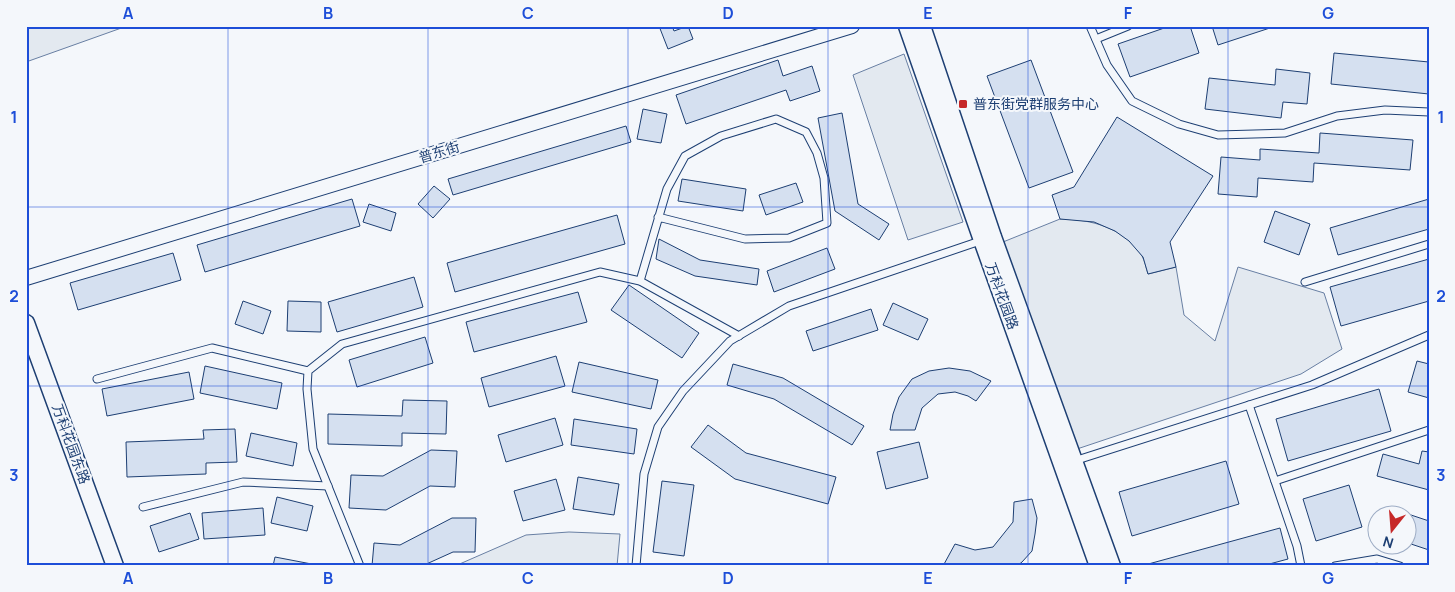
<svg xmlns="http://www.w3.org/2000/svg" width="1455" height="592" font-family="Manrope,'Noto Sans SC',sans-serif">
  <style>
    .green { fill: #e3e9f0; stroke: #687fa3 }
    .building { fill: #d5e0f0; stroke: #1d3f73 }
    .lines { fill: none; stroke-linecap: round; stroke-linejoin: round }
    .service-casing { stroke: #1d3f73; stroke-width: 9 }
    .minor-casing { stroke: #1d3f73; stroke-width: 16 }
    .tertiary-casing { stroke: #1d3f73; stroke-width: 19 }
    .service { stroke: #f4f7fb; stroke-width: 7 }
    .minor { stroke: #f4f7fb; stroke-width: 14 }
    .tertiary { stroke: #f4f7fb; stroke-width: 16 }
    .grid { fill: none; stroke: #1d4ed8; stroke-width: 1; stroke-opacity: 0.55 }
    .poi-dot { fill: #c62828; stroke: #f4f7fb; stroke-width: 2 }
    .labels { text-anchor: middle; stroke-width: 4; stroke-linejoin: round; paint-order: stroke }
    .poi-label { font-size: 14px; fill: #1d3f73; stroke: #f4f7fb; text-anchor: start }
    .street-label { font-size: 14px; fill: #1d3f73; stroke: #f4f7fb }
    .neatline { fill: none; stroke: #1d4ed8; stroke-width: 2 }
    .grid-label { font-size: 16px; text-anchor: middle; font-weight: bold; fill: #1d4ed8 }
  </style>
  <rect width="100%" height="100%" fill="#f4f7fb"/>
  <g class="green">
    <path d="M26,26H127L26,62Z"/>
    <path d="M904,54L963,222L908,240L853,75Z"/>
    <path d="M1060,219C1091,219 1125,228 1142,256C1145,261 1146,268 1148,274L1176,267L1184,315L1215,341L1238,267L1324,293L1342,349L1301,374L1074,450L1003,242Z"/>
    <path d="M569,532L620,534L617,566H455L526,535Z"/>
  </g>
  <g class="building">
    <path d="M659,26H672L674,31L688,26L693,39L668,49Z"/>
    <path d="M1170,26H1190L1199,53L1130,77L1118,44Z"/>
    <path d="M1212,26H1276L1218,45Z"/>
    <path d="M1334,53L1429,62V94L1331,84Z"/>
    <path d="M778,60L783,76L812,66L820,91L790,101L786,90L686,124L676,95Z"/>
    <path d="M1031,60L1073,172L1029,188L987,76Z"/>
    <path d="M1276,69L1310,73L1307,104L1283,102L1281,118L1205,109L1209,78L1275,85Z"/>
    <path d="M643,109L667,114L661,143L637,139Z"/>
    <path d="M842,113L858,204L889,224L879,240L835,211L818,118Z"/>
    <path d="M1117,117L1213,176L1170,242L1176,267L1148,274L1143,257L1129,241L1115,231L1094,222L1060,219L1052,195L1074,187Z"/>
    <path d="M626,126L631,142L453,195L448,179Z"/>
    <path d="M1320,133L1413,140L1410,170L1314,163L1313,182L1258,178L1257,197L1218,194L1221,157L1260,160V149L1319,153Z"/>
    <path d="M682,179L746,189L743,211L678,201Z"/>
    <path d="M796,183L803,202L766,215L759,195Z"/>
    <path d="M434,186L450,199L433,218L418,204Z"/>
    <path d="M352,199L360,226L205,272L197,245Z"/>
    <path d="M1429,199V229L1338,255L1330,228Z"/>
    <path d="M369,204L396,213L391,231L363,222Z"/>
    <path d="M1275,211L1310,224L1299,255L1264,242Z"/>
    <path d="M617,215L625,244L455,292L447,263Z"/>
    <path d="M659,239L700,260L759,269L757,285L695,276L656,259Z"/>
    <path d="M827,248L835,269L774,292L767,271Z"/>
    <path d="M173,253L181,280L78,310L70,283Z"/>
    <path d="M1429,259V301L1341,326L1330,287Z"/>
    <path d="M414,277L423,307L337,332L328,302Z"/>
    <path d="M629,285L699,333L682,358L611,310Z"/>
    <path d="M578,292L587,322L474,352L466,322Z"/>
    <path d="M243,301L271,311L263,334L235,324Z"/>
    <path d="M288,301L321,302V332L287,331Z"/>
    <path d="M893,303L928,319L918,340L883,325Z"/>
    <path d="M871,309L878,330L813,351L806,331Z"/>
    <path d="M425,337L433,363L357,387L349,360Z"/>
    <path d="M556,356L565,386L489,407L481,378Z"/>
    <path d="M1417,361L1429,364V398L1408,392Z"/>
    <path d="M579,362L658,380L651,409L572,392Z"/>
    <path d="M733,364L783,378L864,426L852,445L774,399L727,385Z"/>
    <path d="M205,366L282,383L277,409L200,393Z"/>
    <path d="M949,368L970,371L991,381L976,401L968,396L955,392L938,394L922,408L915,430H890L893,414L899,397L912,379L929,371Z"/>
    <path d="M189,372L194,399L107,416L102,389Z"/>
    <path d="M1379,389L1391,431L1288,461L1276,419Z"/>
    <path d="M403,400L447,401L446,434L402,433V446L328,444V414L402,416Z"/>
    <path d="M555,418L563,445L506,462L498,435Z"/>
    <path d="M574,419L637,429L634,454L571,445Z"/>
    <path d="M708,425L746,453L836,477L828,504L735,479L691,447Z"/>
    <path d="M235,429L237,462L206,463V474L127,477L126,442L204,439L203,430Z"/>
    <path d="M251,433L297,443L293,466L246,456Z"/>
    <path d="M919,442L928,478L886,489L877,452Z"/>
    <path d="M431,450L457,451L455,487L430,486L386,510L349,508L351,475L383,476Z"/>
    <path d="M1422,451L1429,452V490L1377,476L1383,454L1419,464Z"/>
    <path d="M1226,461L1239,504L1132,536L1119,492Z"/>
    <path d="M578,477L619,484L614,515L573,509Z"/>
    <path d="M556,479L565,510L523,521L514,491Z"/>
    <path d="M662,481L694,485L684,556L653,552Z"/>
    <path d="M1349,485L1362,527L1316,541L1303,499Z"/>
    <path d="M277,497L313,506L307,531L271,523Z"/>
    <path d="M1032,499L1037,518L1035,534L1032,551L1022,562L1017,566H943L955,544L975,550L993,547L1013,522L1014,502Z"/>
    <path d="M263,508L265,535L204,539L202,513Z"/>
    <path d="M1390,508L1429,521V550L1408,543V514H1388Z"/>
    <path d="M190,513L199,539L159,552L150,526Z"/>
    <path d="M452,518H476L475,552H453L422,566H372L374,543L400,545Z"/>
    <path d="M1280,528L1288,559L1262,566H1141Z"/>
    <path d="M275,557L322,566H273Z"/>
  </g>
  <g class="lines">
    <g class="service-casing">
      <g id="service">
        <path d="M1090,26L1107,65L1132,101L1179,124L1218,135L1285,133L1337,116L1385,110L1429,112"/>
        <path d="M1096,39L1128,26"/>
        <path d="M640,281L667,189L685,156L721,136L776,119L806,132L817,153L824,178L827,223L789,238L745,239L658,217"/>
        <path d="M1305,282L1429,244"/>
        <path d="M97,379L212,348L308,371"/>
        <path d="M1249,405L1297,546L1301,566"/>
        <path d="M1074,461L1312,385L1429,335"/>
        <path d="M1275,481L1429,430"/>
        <path d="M143,507L243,482L328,486"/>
        <path d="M360,566L313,449L307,389L308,371L342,344L600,272L640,281L739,336"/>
        <path d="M636,566L644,474L658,427L683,391L730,341L789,306L983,240"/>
        <path d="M1335,566L1377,559L1400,566"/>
      </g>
    </g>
    <g class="minor-casing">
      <path id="minor" d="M26,278L852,26"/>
    </g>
    <g class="tertiary-casing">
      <g id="tertiary">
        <path d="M907,26L982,240L1098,566"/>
        <path d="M922,26L993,237L1112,566"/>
        <path d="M26,323L115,566"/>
      </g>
    </g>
    <use href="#service" class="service"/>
    <use href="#minor" class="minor"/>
    <use href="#tertiary" class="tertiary"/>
  </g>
  <path class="grid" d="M228,26V566M428,26V566M628,26V566M828,26V566M1028,26V566M1228,26V566M26,207H1429M26,386H1429"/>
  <rect class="poi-dot" x="958" y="99" width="10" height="10" rx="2.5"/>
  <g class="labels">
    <g class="poi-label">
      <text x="973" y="109">普东街党群服务中心</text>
    </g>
    <g class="street-label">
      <text transform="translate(439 152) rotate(-17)" y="5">普东街</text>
      <text transform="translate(1002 296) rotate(70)" y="5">万科花园路</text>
      <text transform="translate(71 444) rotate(70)" y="5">万科花园东路</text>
    </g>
  </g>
  <rect width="1455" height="592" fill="none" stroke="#f4f7fb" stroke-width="55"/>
  <g transform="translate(1392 530) rotate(197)"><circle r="24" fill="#f4f7fb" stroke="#9eadc5"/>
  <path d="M0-4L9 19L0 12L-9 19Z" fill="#c62828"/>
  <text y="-8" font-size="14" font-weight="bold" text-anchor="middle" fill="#1d3f73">N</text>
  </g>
  <rect x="28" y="28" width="1400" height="536" class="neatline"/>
  <g class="grid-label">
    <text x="128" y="19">A</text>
    <text x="328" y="19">B</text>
    <text x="528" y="19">C</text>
    <text x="728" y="19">D</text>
    <text x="928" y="19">E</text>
    <text x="1128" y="19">F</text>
    <text x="1328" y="19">G</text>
    <text x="14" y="123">1</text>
    <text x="1441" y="123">1</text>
    <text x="14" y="302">2</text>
    <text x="1441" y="302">2</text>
    <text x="14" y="481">3</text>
    <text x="1441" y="481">3</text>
    <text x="128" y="584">A</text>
    <text x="328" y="584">B</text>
    <text x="528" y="584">C</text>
    <text x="728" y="584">D</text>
    <text x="928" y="584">E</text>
    <text x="1128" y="584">F</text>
    <text x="1328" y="584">G</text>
  </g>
</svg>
